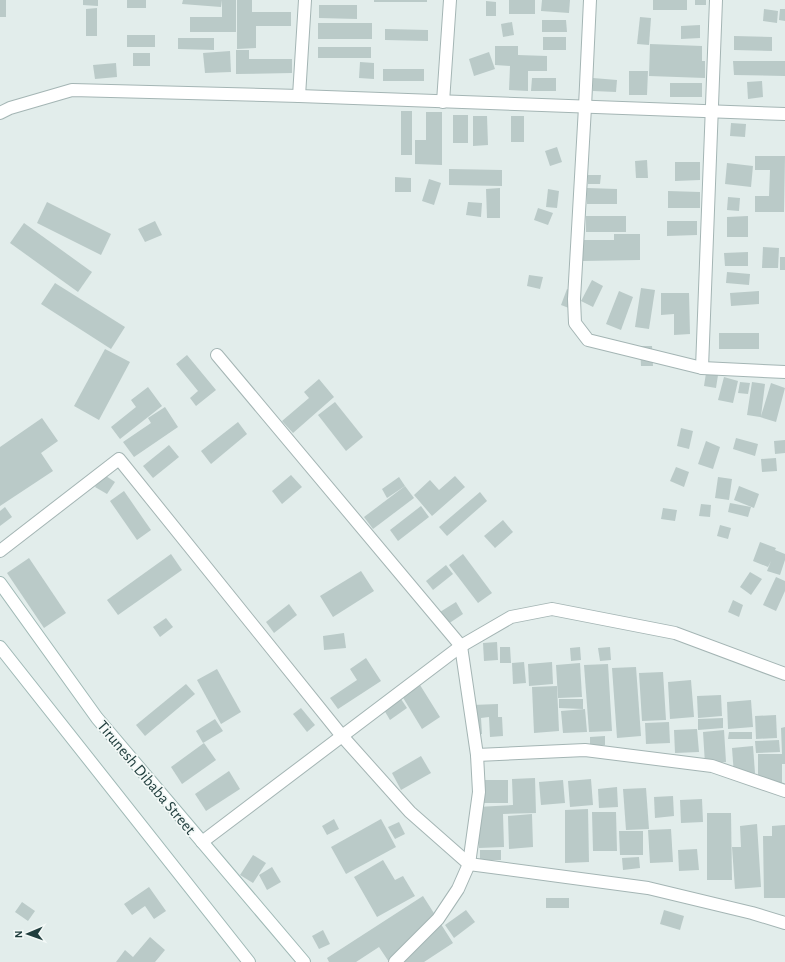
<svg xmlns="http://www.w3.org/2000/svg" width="785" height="962" font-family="'Alegreya Sans',sans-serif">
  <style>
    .building { fill: #bacac8 }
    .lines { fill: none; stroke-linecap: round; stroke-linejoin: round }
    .minor-casing { stroke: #a4b5b4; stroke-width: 14 }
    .secondary-casing { stroke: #a0b9b6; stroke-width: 14 }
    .minor { stroke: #fff; stroke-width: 12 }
    .secondary { stroke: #fff; stroke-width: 12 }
    .labels { text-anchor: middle; stroke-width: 3.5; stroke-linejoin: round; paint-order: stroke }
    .street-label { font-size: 16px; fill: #213e3e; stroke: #f3f9f7 }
  </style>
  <rect width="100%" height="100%" fill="#e2edeb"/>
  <g class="building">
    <rect x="0" y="0" width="6" height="17"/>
    <path d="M83,0H98V6L83,5Z"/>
    <rect x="127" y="0" width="19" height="8"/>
    <path d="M183,0H222L221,7L182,4Z"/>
    <path d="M222,0H236V32H190V17H222Z"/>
    <path d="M237,0H252V12H291V26H256V48L237,49Z"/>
    <rect x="374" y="0" width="53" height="2"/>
    <rect x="509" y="0" width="26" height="14"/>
    <path d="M542,0H570L569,13L541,11Z"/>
    <rect x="653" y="0" width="34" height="10"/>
    <rect x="695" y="0" width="11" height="5"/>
    <path d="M486,1L496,2V16H486Z"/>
    <path d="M319,5H357V19L319,18Z"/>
    <path d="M97,8V36H86V9Z"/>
    <path d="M764,9L778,11L777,23L763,21Z"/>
    <path d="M780,9H785V21L779,20Z"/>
    <path d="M640,17L651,18L649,45L637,44Z"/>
    <path d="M542,20H566L567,32H542Z"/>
    <path d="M512,22L514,35L503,37L501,24Z"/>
    <rect x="318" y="23" width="54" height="16"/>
    <path d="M700,25V38L681,39V26Z"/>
    <path d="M385,29L428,30V41L385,40Z"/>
    <rect x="127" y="35" width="28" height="12"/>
    <path d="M734,36L772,37V51L734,50Z"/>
    <rect x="543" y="37" width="23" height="13"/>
    <path d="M178,38H214V50L178,49Z"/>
    <path d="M650,44L702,46V61H705V78L649,76Z"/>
    <path d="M495,46H518V55L547,56V71H528V91L509,90L510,66L495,65Z"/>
    <rect x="318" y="47" width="53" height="11"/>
    <path d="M236,50H249V59H292V73L236,74Z"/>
    <path d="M230,51L231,72L205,73L203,53Z"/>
    <path d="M489,52L495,69L474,76L469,59Z"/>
    <rect x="133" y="53" width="17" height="13"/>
    <path d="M733,61H785V76L734,75Z"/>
    <path d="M360,62L374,63V79L359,78Z"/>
    <path d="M116,63L117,77L95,79L93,65Z"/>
    <rect x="383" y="69" width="41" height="12"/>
    <path d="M629,71H648L647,95H629Z"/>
    <path d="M532,78H556V91H531Z"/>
    <path d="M593,78L617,80L616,92L593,91Z"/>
    <path d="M762,81L763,97L748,99L747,82Z"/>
    <rect x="670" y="83" width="32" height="14"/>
    <rect x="401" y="111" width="11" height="44"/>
    <path d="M426,112H442V165L415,164V140H426Z"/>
    <rect x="453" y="115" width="15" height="28"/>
    <path d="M473,116H487L488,145L473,146Z"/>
    <rect x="511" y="116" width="13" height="26"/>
    <path d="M731,123L746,124L745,137L730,136Z"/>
    <path d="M557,147L562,162L550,166L545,151Z"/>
    <path d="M755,156H785L784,212H755V196H769L770,170H755Z"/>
    <path d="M647,160L648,178H636L635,161Z"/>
    <path d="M675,162H700V180L675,181Z"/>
    <path d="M727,163L753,166L751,187L725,184Z"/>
    <path d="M449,169L502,170V186L449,185Z"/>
    <path d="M588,175H601L600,184H588Z"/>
    <path d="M395,177L411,178V192H395Z"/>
    <path d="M429,179L441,183L434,205L422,201Z"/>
    <path d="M500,188V218H487L486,189Z"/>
    <path d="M587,188L617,189V204H587Z"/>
    <path d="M548,189L559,191L557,208L546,207Z"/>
    <path d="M668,191L700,192V208H668Z"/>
    <path d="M728,197L740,198L739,211L727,210Z"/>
    <path d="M47,202L111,234L101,255L37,223Z"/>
    <path d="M468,202L482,203L481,217L466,215Z"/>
    <path d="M538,208L553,213L548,225L534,220Z"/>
    <rect x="586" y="216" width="40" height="16"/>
    <path d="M748,216V237H727V217Z"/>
    <path d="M155,221L162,235L145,242L138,229Z"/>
    <path d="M667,221H697V235L667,236Z"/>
    <path d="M24,223L92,272L78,292L10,243Z"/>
    <path d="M614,234H640V260L583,261V240H614Z"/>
    <path d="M763,247L779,248L778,268H762Z"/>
    <path d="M748,252V266H725L724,253Z"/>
    <rect x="780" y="257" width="5" height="13"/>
    <path d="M727,272L750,274L749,285L726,283Z"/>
    <path d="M529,275L543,277L540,289L527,286Z"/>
    <path d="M592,280L603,286L593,307L581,301Z"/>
    <path d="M55,283L125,327L111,349L41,304Z"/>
    <path d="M641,288L655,290L649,329L635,327Z"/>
    <path d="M567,289L580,295L574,310L561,305Z"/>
    <path d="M619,291L633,297L621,330L606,324Z"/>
    <path d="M759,291V304L731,306L730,293Z"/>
    <path d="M661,293H689L690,334L674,335V314L661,315Z"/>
    <rect x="719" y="333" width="40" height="16"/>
    <path d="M640,346H652L653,366H641Z"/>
    <path d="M105,349L130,362L99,420L74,406Z"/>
    <path d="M187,355L216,390L196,406L190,398L198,391L176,364Z"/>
    <path d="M706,373L718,375L716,388L704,386Z"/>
    <path d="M724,377L738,381L733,403L718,400Z"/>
    <path d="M319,379L334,397L293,433L282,421L309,398L304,392Z"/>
    <path d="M740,382L750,383L748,394L738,393Z"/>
    <path d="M752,382L765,384L761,416L771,383L785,388L776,422L760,417L747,415Z"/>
    <path d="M148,387L162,406L120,439L111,427L136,407L131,400Z"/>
    <path d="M335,402L363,437L346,451L318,415Z"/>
    <path d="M165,407L178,427L134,457L123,442L151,423L148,418Z"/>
    <path d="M42,418L58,441L41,453L53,471L0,506V447Z"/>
    <path d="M238,422L247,434L211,464L201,451Z"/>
    <path d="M681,428L693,431L689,449L677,446Z"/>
    <path d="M736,438L758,444L755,456L733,449Z"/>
    <path d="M785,440V453L775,454L774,441Z"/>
    <path d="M706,441L720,447L713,469L698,464Z"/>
    <path d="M169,445L179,457L153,478L143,466Z"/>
    <path d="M776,458L777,471L762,472L761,459Z"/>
    <path d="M676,467L689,472L684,487L670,481Z"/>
    <path d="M103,474L115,482L107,494L95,487Z"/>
    <path d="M291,475L302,487L282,504L272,491Z"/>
    <path d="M455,476L465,487L432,516L414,495L430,480L439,490Z"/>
    <path d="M399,477L405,486L387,498L382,489Z"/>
    <path d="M718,477L732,479L729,500L715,498Z"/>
    <path d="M405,486L414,498L373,529L364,517Z"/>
    <path d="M739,486L759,494L754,508L734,500Z"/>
    <path d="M124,491L151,530L137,540L110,501Z"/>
    <path d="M480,492L487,501L447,536L439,527Z"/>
    <path d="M730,503L751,507L748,517L728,512Z"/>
    <path d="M701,504L711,505L710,517L699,516Z"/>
    <path d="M421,506L429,517L398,541L390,530Z"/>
    <path d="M5,507L12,517L0,526V511Z"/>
    <path d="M663,508L677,510L675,521L661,519Z"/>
    <path d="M503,520L513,532L495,548L484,536Z"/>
    <path d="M720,525L731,528L728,539L717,536Z"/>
    <path d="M760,542L776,548L775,550L785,554V560L780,575L767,571L771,561L768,567L753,561Z"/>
    <path d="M171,554L182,570L118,615L107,600Z"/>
    <path d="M463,554L492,593L478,603L449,565Z"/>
    <path d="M29,558L66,613L44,628L7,573Z"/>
    <path d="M446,565L453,574L433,590L426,581Z"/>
    <path d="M361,571L374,591L333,617L320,596Z"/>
    <path d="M750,572L762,579L751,595L740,587Z"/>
    <path d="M776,577L785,581V591L776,611L763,605Z"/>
    <path d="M733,600L743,605L739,617L728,612Z"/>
    <path d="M456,602L463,614L448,624L440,612Z"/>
    <path d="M289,604L297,615L274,633L266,622Z"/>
    <path d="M166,618L173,627L160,637L153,627Z"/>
    <path d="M344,633L346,648L324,650L323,636Z"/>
    <path d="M497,642L498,660L484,661L483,643Z"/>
    <path d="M500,647H510L511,663H500Z"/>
    <path d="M580,647L581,660L571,661L570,648Z"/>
    <path d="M610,647L611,660L600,661L598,648Z"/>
    <path d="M366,658L381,681L338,709L330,698L357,680L350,669Z"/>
    <path d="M524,662L526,683L513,684L512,663Z"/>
    <path d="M552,662L553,684L529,686L528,664Z"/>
    <path d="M580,663L582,697L558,698L556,665Z"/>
    <path d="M608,664L612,731L589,732L584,665Z"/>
    <path d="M636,667L641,736L617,738L612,668Z"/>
    <path d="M217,669L241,712L221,724L197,680Z"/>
    <path d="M663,672L666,720L642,721L639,673Z"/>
    <path d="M691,680L694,717L670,719L668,682Z"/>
    <path d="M186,684L195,694L145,736L136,725Z"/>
    <path d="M420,685L440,717L422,729L402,696Z"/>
    <path d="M557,686L559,731L534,733L532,687Z"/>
    <path d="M721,695L722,716L698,718L697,696Z"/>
    <path d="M401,699L407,708L390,720L384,710Z"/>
    <path d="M559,699H583V709L559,708Z"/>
    <path d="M751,700L753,727L728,729L727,702Z"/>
    <path d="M498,704V717H502L503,736L490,737L489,717L481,718L482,734L474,735L472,705Z"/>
    <path d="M301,708L315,725L307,732L293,714Z"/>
    <path d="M585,709L587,732L563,733L561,711Z"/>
    <path d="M776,715L777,738L756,739L755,716Z"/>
    <path d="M723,718V728L698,730V719Z"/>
    <path d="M215,719L223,731L203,743L196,731Z"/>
    <path d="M669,722L670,743L646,744L645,723Z"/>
    <path d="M785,727V764H782V760V787H758V754H782L781,728Z"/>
    <path d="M697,729L699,752L675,753L674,730Z"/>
    <path d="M724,730L726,762L705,764L703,732Z"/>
    <path d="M729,732H752V739H728Z"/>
    <path d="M605,736V745L590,746V737Z"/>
    <path d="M779,740L780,752L756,753L755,741Z"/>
    <path d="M204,743L216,760L182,784L171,767Z"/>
    <path d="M753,746L755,773L734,775L732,748Z"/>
    <path d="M421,756L431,773L401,790L392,773Z"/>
    <path d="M229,771L240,789L206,811L195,794Z"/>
    <path d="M535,778L536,813L503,814L504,847L479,848L477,807L513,805L512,779Z"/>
    <path d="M591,779L593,805L570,807L568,781Z"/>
    <rect x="481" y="780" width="27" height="23"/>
    <path d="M563,780L565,803L541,805L539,782Z"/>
    <path d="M617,787L618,807L599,808L598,789Z"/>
    <path d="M646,788L649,829L626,830L623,789Z"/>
    <path d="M673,796L674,816L655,818L654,797Z"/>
    <path d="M702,799L703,822L681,823L680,800Z"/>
    <path d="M588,809L589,862L565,863V810Z"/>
    <path d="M592,812H616L617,851H593Z"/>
    <path d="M707,813H731L732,880H707Z"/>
    <path d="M532,814L533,847L509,849L508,816Z"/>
    <path d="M334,819L339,829L327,835L322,826Z"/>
    <path d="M381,819L396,847L346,874L331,847Z"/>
    <path d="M399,822L405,834L395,839L388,827Z"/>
    <path d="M757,824L761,887L735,889L732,847H741L740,826Z"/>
    <path d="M785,825V898H764L763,836H772V826Z"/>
    <path d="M671,829L673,862L650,863L648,830Z"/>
    <path d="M619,831H643V855H620Z"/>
    <path d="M697,849L699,870L679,871L678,850Z"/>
    <rect x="480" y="850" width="21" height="10"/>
    <path d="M253,855L266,863L253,883L240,875Z"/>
    <path d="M639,857L640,868L623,870L622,858Z"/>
    <path d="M383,860L395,880L403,876L415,896L377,917L354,877Z"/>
    <path d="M272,867L281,882L267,890L259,875Z"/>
    <path d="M149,887L166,911L154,919L145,906L132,915L124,904Z"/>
    <path d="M423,896L453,943L424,962H389L379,947L356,962H329L327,958Z"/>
    <rect x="546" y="898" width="23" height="10"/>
    <path d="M22,902L35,911L28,921L15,912Z"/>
    <path d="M466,910L475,922L454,938L445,925Z"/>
    <path d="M664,910L684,916L680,930L660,924Z"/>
    <path d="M323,930L330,944L319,949L312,936Z"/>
    <path d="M150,937L165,950L155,962H116L125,950L133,957Z"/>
  </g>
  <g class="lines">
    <g class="minor-casing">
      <g id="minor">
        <path d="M590,0L585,107L574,299L575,323L588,340L702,368L785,372"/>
        <path d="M299,96L305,0"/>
        <path d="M443,102L450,0"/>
        <path d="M0,113L10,108L72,90L299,96L785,114"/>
        <path d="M217,355L461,646L477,755L479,792L469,864L458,889L438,919L395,962"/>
        <path d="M702,368L716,0"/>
        <path d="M0,551L119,459L342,736L410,812L469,864L648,888L752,913L785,923"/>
        <path d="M477,755L585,750L712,766L785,791"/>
        <path d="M202,842L461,646L511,617L552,609L675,633L785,674"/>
      </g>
    </g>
    <g class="secondary-casing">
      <g id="secondary">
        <path d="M0,583L97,718L304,962"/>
        <path d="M0,647L249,962"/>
      </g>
    </g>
    <use href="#minor" class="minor"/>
    <use href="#secondary" class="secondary"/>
  </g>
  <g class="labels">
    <g class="street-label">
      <text transform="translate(147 777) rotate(50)" y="6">Tirunesh Dibaba Street</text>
    </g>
  </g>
  <g transform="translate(28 934) rotate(268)" stroke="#f3f9f7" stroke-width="3" paint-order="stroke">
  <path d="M0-3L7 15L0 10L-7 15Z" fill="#213e3e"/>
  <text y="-6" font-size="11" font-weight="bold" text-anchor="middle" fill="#213e3e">N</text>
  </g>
</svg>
